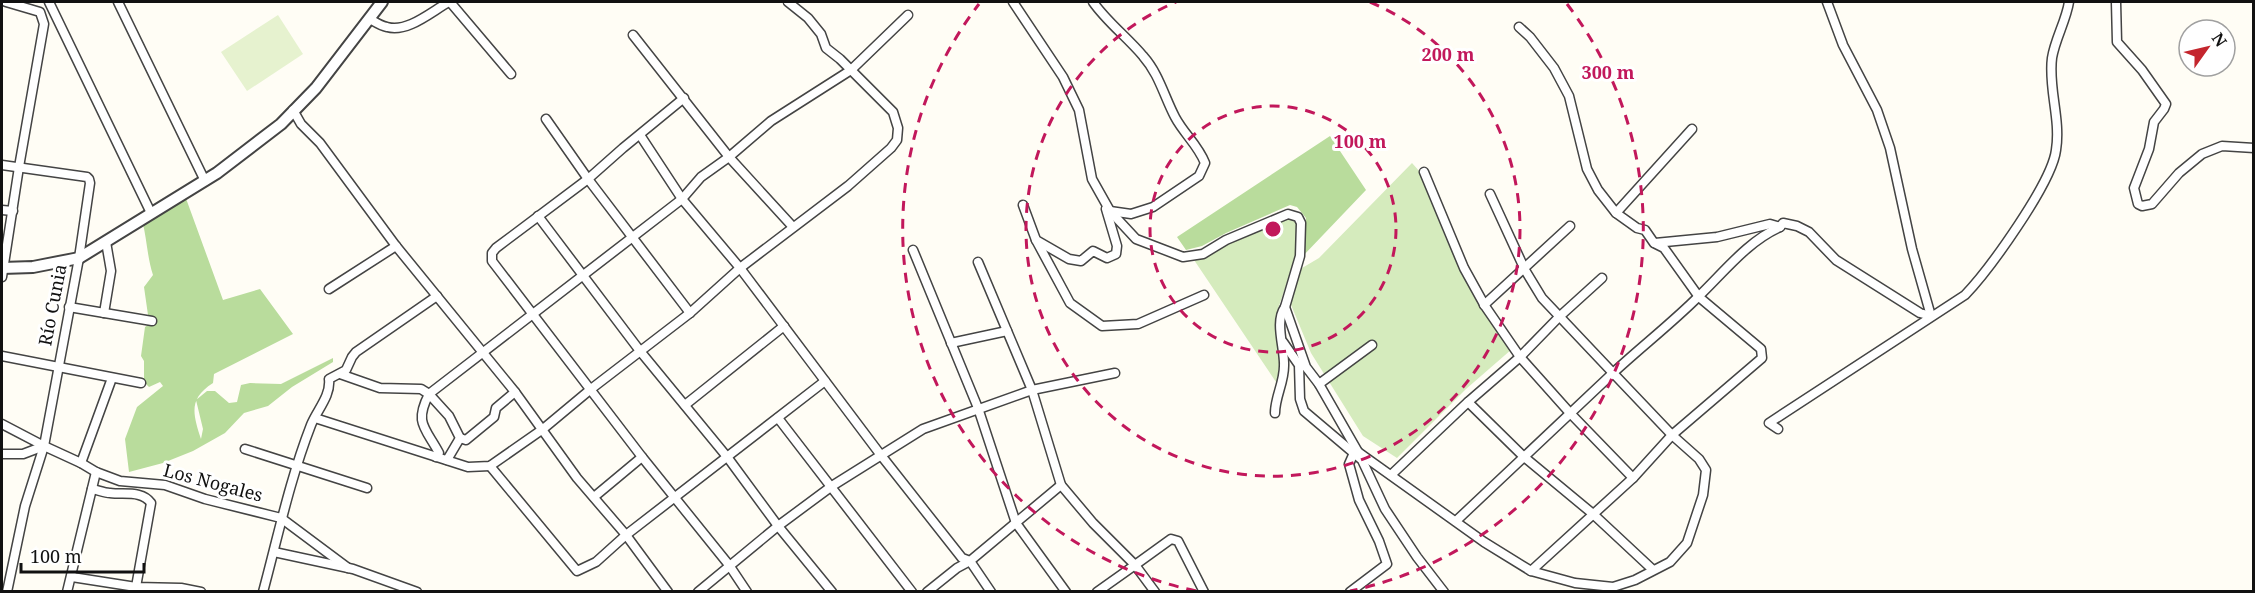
<svg xmlns="http://www.w3.org/2000/svg" width="2255" height="593" font-family="'Noto Serif',serif">
  <style>
    .green { fill: #d5ebbd }
    .forest { fill: #b9dc9c }
    .pitch { fill: #e6f2cf }
    .lines { fill: none; stroke-linecap: round; stroke-linejoin: round }
    .minor-casing { stroke: #444; stroke-width: 11 }
    .tertiary-casing { stroke: #444; stroke-width: 14 }
    .minor { stroke: #fff; stroke-width: 8 }
    .tertiary { stroke: #fff; stroke-width: 10 }
    .ring { fill: none; stroke: #c2185b; stroke-width: 3; stroke-dasharray: 10 8 }
    .labels { text-anchor: middle; stroke-width: 6; stroke-linejoin: round; paint-order: stroke }
    .street-label { font-size: 18px; fill: #111; stroke: #fff }
    .centre { fill: #c2185b; stroke: #fff; stroke-width: 3 }
    .ring-label { font-size: 18px; text-anchor: middle; font-weight: bold; fill: #c2185b; stroke: #fff; stroke-width: 6; stroke-linejoin: round; paint-order: stroke }
  </style>
  <rect width="100%" height="100%" fill="#fffdf5"/>
  <g class="green">
    <path d="M1412,163L1420,172L1446,239L1481,307L1512,349L1466,389L1397,458L1363,436L1311,353L1289,300L1297,271L1319,258Z"/>
    <path d="M1288,213L1298,218L1297,252L1277,312L1275,325L1280,346L1278,385L1190,254H1202Z"/>
  </g>
  <g class="forest">
    <path d="M1330,136L1366,190L1302,257L1306,218L1297,207L1290,205L1226,233L1202,246L1186,250L1177,237Z"/>
    <path d="M184,193L223,300L260,289L293,334L214,374L213,383C188,399 193,414 201,439L203,429L196,400L207,391H215L229,403L237,402L241,385L250,383L281,384L333,358V362L292,387L268,406L244,413L225,433L193,451L163,463L129,472L125,439L137,407L163,386L160,382L149,387L144,382V361L141,356L145,327L154,321L148,315L144,287L153,275C147,257 147,238 142,220Z"/>
  </g>
  <path class="pitch" d="M278,15L303,54L247,91L221,52Z"/>
  <g class="lines">
    <g class="minor-casing">
      <g id="minor">
        <path d="M49,2L151,213"/>
        <path d="M118,2L205,181"/>
        <path d="M450,2L511,74"/>
        <path d="M1013,2L1063,77L1079,110L1092,179L1110,211L1136,239L1183,257L1203,254L1226,240L1288,214L1298,217L1301,223L1300,256L1285,307L1306,367L1319,384L1358,452"/>
        <path d="M1093,2C1107,22 1127,37 1143,56C1159,74 1164,96 1175,117C1184,134 1198,145 1205,163L1199,176L1153,207L1131,214L1110,211"/>
        <path d="M1827,2L1843,45L1877,110L1890,148L1912,249L1931,316"/>
        <path d="M2116,2L2117,42L2142,70L2166,104L2164,109L2154,122L2149,149L2134,188L2138,204L2142,206L2152,204L2179,173L2202,154L2222,146L2254,148"/>
        <path d="M370,19C375,22 381,26 387,27C408,33 432,11 449,2"/>
        <path d="M1519,27L1530,37L1554,68L1569,96L1587,169L1598,190L1616,213L1637,228L1645,230L1654,243L1664,248L1699,297L1761,349L1762,358L1672,435L1633,478L1531,571"/>
        <path d="M633,35L729,157L793,227"/>
        <path d="M684,98L623,148L588,179L496,248L492,253V261L642,457L729,565L747,592"/>
        <path d="M293,110L301,124L320,143L396,246L515,392L577,478L626,535L668,592"/>
        <path d="M546,119L588,179L690,313"/>
        <path d="M640,135L682,199L740,268L880,454L962,558L970,561L1061,485L1093,523L1135,565L1171,539L1178,541L1204,592"/>
        <path d="M2,165L87,177L89,179L90,183L79,258L44,446L25,506L7,592"/>
        <path d="M1424,172L1464,268L1485,306L1520,357L1559,317L1602,278"/>
        <path d="M1490,194L1525,270L1542,298L1613,373C1641,347 1672,323 1699,296C1724,272 1748,241 1780,227"/>
        <path d="M1023,205L1036,240L1069,259L1081,261L1093,251L1107,258L1116,254L1117,246L1106,209"/>
        <path d="M2,210L13,211"/>
        <path d="M1616,213L1692,129"/>
        <path d="M538,216L640,351L728,458L778,526L832,592"/>
        <path d="M1036,240L1070,303L1102,326L1138,324L1204,295"/>
        <path d="M1655,243L1717,237L1770,224L1780,227L1783,223L1797,226L1809,232L1836,260L1920,313L1931,316"/>
        <path d="M913,250L978,408L1016,523L1066,592"/>
        <path d="M978,262L1032,390L1061,485"/>
        <path d="M2,277L19,167L44,24L40,12L6,2"/>
        <path d="M329,289L396,246"/>
        <path d="M1484,305L1570,226"/>
        <path d="M69,307L152,321"/>
        <path d="M104,313L111,271L106,242"/>
        <path d="M1283,342L1299,365L1300,399L1304,411L1362,460L1385,509L1417,557L1444,592"/>
        <path d="M951,343L1007,331"/>
        <path d="M2,356L141,383"/>
        <path d="M340,374L380,388L421,389L429,394C414,423 425,427 439,453L436,457"/>
        <path d="M1319,384L1372,345"/>
        <path d="M1468,402L1523,456L1593,514L1652,569"/>
        <path d="M685,405L784,326"/>
        <path d="M1275,413C1275,397 1284,383 1284,366C1285,349 1274,322 1285,307"/>
        <path d="M315,418L468,467L490,466L543,429L591,389L690,313L740,268L848,186L891,148L897,140L898,128L893,112L840,59L826,48L821,34L808,18L788,2"/>
        <path d="M778,418L912,592"/>
        <path d="M2,424L44,446"/>
        <path d="M1778,429L1769,423L1965,295C1989,270 2052,183 2056,150C2061,119 2048,88 2052,58C2055,39 2066,21 2069,2"/>
        <path d="M460,438L466,440L494,417L496,408L515,392"/>
        <path d="M245,449L367,488"/>
        <path d="M2,454H23L44,446L81,463L96,472L120,481L165,485L205,499L281,518L348,568"/>
        <path d="M447,460L460,438L449,416L429,394L682,199L701,177L729,157L771,121L851,70L908,15"/>
        <path d="M81,463L112,378"/>
        <path d="M490,466L577,571L596,562L626,535L825,381"/>
        <path d="M1391,475L1468,402L1520,357L1570,413L1633,478"/>
        <path d="M92,489C98,490 104,493 110,493C124,495 142,490 151,503L136,587"/>
        <path d="M594,497L642,457"/>
        <path d="M274,552L353,569L417,592"/>
        <path d="M72,577L136,587L181,588L201,592"/>
        <path d="M67,592L96,472"/>
        <path d="M263,592C278,536 290,479 311,425C317,410 331,396 329,379L346,370L352,357L356,352L437,296"/>
        <path d="M698,592L778,526L832,486L923,429L1032,390L1115,373"/>
        <path d="M927,592L957,568L970,561L991,592"/>
        <path d="M1097,592L1135,565L1155,592"/>
        <path d="M1350,592L1387,564L1379,541L1359,500L1349,464L1353,455L1358,452L1484,542L1531,571L1575,583L1613,587L1635,580L1670,562L1687,543L1703,495L1706,470L1699,459L1672,435L1613,373L1456,521"/>
      </g>
    </g>
    <g class="tertiary-casing">
      <path id="tertiary" d="M2,268L33,267L79,258L217,173L281,124L316,88L382,2"/>
    </g>
    <use href="#minor" class="minor"/>
    <use href="#tertiary" class="tertiary"/>
  </g>
  <g class="ring">
    <circle cx="1273" cy="229" r="123"/>
    <path d="M1370 2A247 247 0 1 1 1176 2"/>
    <path d="M1196 591A370 370 0 0 1 979 4M1567 4A370 370 0 0 1 1350 591"/>
  </g>
  <g class="labels">
    <g class="street-label">
      <text transform="translate(53 305) rotate(-79)" y="6">Río Cunia</text>
      <text transform="translate(213 483) rotate(15)" y="6">Los Nogales</text>
    </g>
  </g>
  <circle cx="1273" cy="229" r="9" class="centre"/>
  <g class="ring-label">
    <text x="1448" y="61">200 m</text>
    <text x="1608" y="79">300 m</text>
    <text x="1360" y="148">100 m</text>
  </g>
  <rect width="2255" height="593" fill="none" stroke="#111111" stroke-width="6"/>
  <g transform="translate(2207 48) rotate(56)"><circle r="28" fill="#ffffff" stroke="#a0a0a0" stroke-width="1.5"/>
  <path d="M0-4.5L10 22L0 15L-10 22Z" fill="#c4262e"/>
  <text y="-9" font-size="16" font-weight="bold" text-anchor="middle" fill="#111111">N</text>
  </g>
  <path d="M21 563v9h123v-9" fill="none" stroke="#111111" stroke-width="3"/>
  <text x="30" y="563" font-size="18" fill="#111111" stroke="#ffffff" stroke-width="4.5" paint-order="stroke">100 m</text>
</svg>
